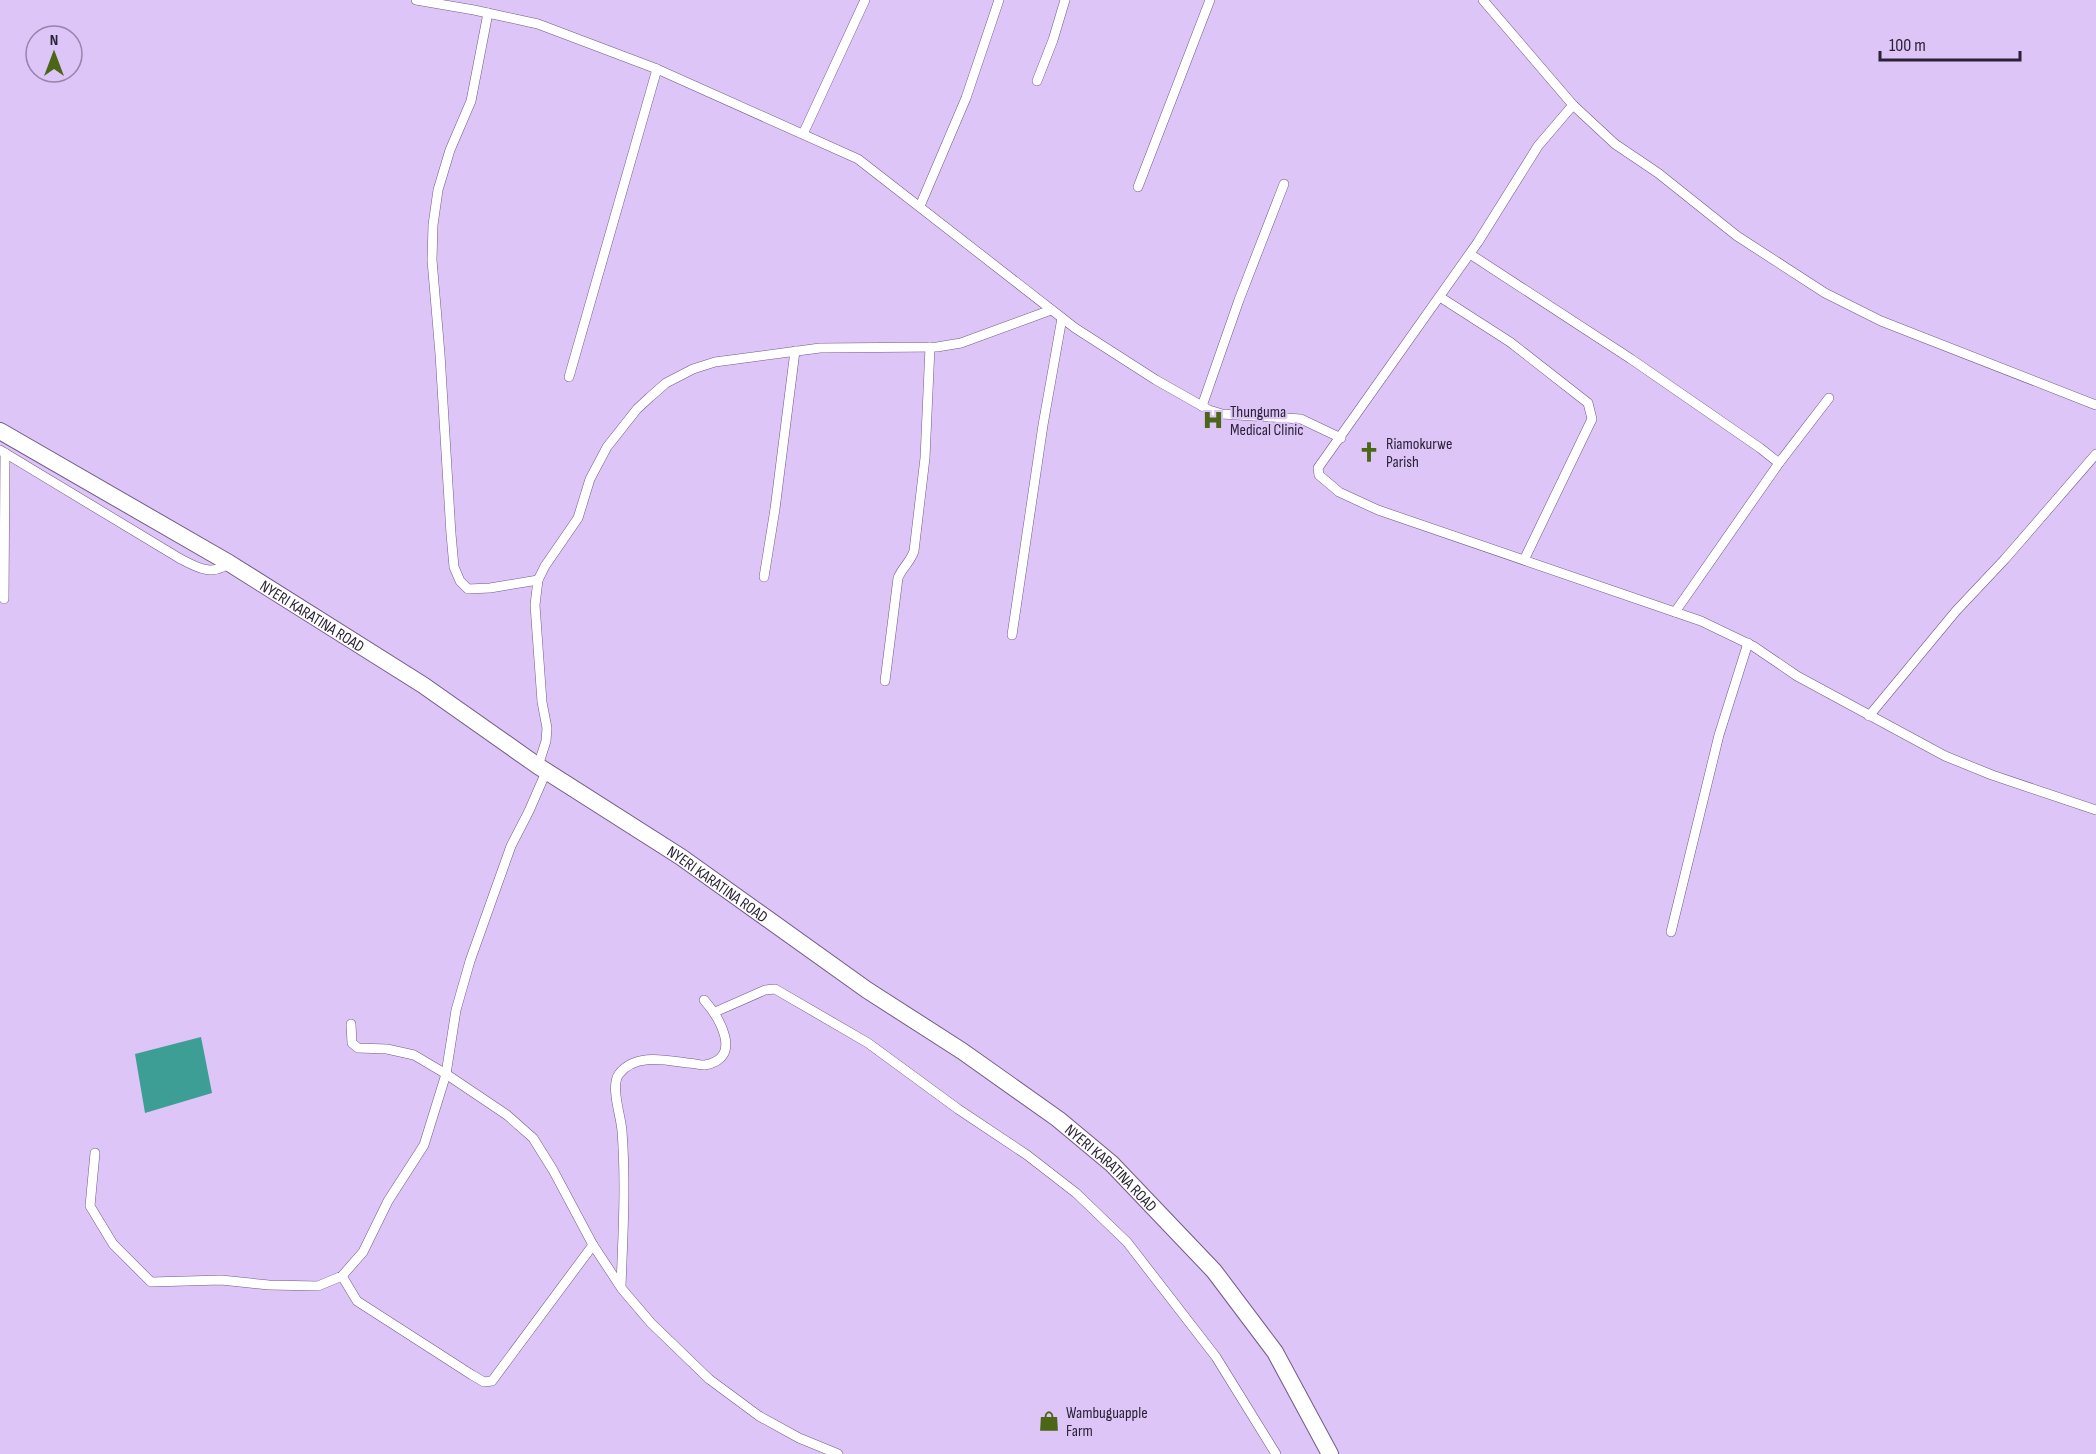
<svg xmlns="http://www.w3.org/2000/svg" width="2096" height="1454" font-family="'Sofia Sans Condensed',sans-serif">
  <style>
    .water { fill: #3c9e94 }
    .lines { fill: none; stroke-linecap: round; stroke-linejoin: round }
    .minor-casing { stroke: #715b87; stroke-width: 10 }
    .trunk-casing { stroke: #715b87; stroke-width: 18 }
    .minor { stroke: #fff; stroke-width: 9 }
    .trunk { stroke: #fff; stroke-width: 16 }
    .labels { text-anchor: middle; stroke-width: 4.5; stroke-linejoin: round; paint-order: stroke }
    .poi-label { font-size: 16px; fill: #2c2235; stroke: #ddc5f8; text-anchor: start }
    .street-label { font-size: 16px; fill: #2c2235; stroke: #ddc5f8 }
  </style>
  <rect width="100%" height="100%" fill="#ddc5f8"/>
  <path class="water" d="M201,1037L212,1093L145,1113L135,1054Z"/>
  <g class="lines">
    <g class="minor-casing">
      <g id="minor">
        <path d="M416,0L474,10L538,24L657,69L858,159L1075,328L1156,380L1209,410L1222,414L1301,419L1341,438"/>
        <path d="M1483,0L1573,105L1615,144L1658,173L1737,236L1825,293L1881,321L2096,405"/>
        <path d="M488,13L471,101L450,150L438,190L433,225L432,260L440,354L451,534L454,567L460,581L468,589L490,588L538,580"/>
        <path d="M1037,81L1053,40L1065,0"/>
        <path d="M1573,105L1538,146L1478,242L1318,468L1319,475L1339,492L1378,510L1701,621L1753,646L1797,676L1945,756L1992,775L2096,810"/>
        <path d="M803,134L865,0"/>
        <path d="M1138,187L1210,0"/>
        <path d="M920,206L966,98L999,0"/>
        <path d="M1470,254L1631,359L1760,448L1779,463"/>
        <path d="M1440,297L1510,342L1588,403L1592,419L1524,560"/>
        <path d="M569,377L657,69"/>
        <path d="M1202,406L1239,300L1284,184"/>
        <path d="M0,450L179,558C196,567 212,577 229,563"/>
        <path d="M764,577L775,509L795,351"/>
        <path d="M4,599L5,453"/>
        <path d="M1675,612L1779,463L1829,398"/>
        <path d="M1012,635L1043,425L1062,318"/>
        <path d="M885,681L898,578C902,568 911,561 914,551L925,458L930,347"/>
        <path d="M1869,716L1956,611L2005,559L2096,454"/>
        <path d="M538,766L546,741L547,728L542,702L535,605L538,580L545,566L578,518L590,479L607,447L637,409L650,397L666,383L693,369L715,362L820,348L937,347L961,343L1051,310"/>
        <path d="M1671,932L1719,735L1748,643"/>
        <path d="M715,1012L765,990L775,989L868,1043L958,1109L1027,1155L1076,1193L1127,1242L1216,1357L1276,1454"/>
        <path d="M351,1024L352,1043L358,1048L387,1049L414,1055L446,1074L507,1115L533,1138L553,1170L593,1245L622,1289L651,1323L709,1379L759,1416L799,1438L838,1454"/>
        <path d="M95,1153L90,1206L113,1244L151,1282L221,1280L269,1285L318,1286L342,1276L363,1252L388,1201L424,1145L446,1074L456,1010L470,961L511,846L529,811L546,772"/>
        <path d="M342,1276L357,1301L472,1375L484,1382L492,1381L593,1245"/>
        <path d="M621,1286C623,1234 626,1183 622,1131C621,1116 610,1086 619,1074C635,1053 665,1060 687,1063C693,1063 700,1065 705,1065C744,1058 719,1017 704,1000"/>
      </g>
    </g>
    <g class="trunk-casing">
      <g id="trunk">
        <path id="s1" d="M0,431L229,563L423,685L538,766L681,857L867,990L962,1051L1058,1119L1112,1164L1214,1271L1275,1352L1330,1454"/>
      </g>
    </g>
    <use href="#minor" class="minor"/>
    <use href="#trunk" class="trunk"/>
  </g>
  <defs>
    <g id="hospital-bare" transform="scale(1.62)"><path d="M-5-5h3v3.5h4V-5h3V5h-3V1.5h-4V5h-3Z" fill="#4c6617" stroke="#ddc5f8" stroke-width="2.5" paint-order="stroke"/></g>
    <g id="church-bare" transform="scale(1.62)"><path d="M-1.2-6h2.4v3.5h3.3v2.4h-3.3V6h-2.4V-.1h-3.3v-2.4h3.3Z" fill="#4c6617" stroke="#ddc5f8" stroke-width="2.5" paint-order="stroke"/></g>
    <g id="shop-bare" transform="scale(1.62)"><path d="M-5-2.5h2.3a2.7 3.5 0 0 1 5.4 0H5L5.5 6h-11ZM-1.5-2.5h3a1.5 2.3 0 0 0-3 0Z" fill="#4c6617" stroke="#ddc5f8" stroke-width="2.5" paint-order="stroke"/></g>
  </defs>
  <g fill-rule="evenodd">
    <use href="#hospital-bare" x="1213" y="420"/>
    <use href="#church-bare" x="1369" y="452"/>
    <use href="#shop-bare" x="1049" y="1421"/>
  </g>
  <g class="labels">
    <g class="poi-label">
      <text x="1230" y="417">Thunguma<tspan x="1230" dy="18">Medical Clinic</tspan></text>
      <text x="1386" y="449">Riamokurwe<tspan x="1386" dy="18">Parish</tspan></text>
      <text x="1066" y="1418">Wambuguapple<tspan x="1066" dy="18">Farm</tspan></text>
    </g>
    <g class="street-label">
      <text dy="6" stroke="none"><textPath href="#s1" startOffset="363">NYERI KARATINA ROAD</textPath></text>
      <text dy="6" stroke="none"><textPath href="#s1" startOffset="849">NYERI KARATINA ROAD</textPath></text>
      <text dy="6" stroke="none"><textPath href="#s1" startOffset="1335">NYERI KARATINA ROAD</textPath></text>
    </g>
  </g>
  <g transform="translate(54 54)"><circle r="28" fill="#ddc5f8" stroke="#9684aa" stroke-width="1.5"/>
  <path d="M0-4.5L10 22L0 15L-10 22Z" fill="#4c6617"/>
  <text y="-9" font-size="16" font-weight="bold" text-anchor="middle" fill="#2c2235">N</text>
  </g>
  <path d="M1880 51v9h140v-9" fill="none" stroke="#2c2235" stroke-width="3"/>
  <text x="1889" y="51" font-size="18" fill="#2c2235" stroke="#ddc5f8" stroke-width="4.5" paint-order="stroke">100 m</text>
</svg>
